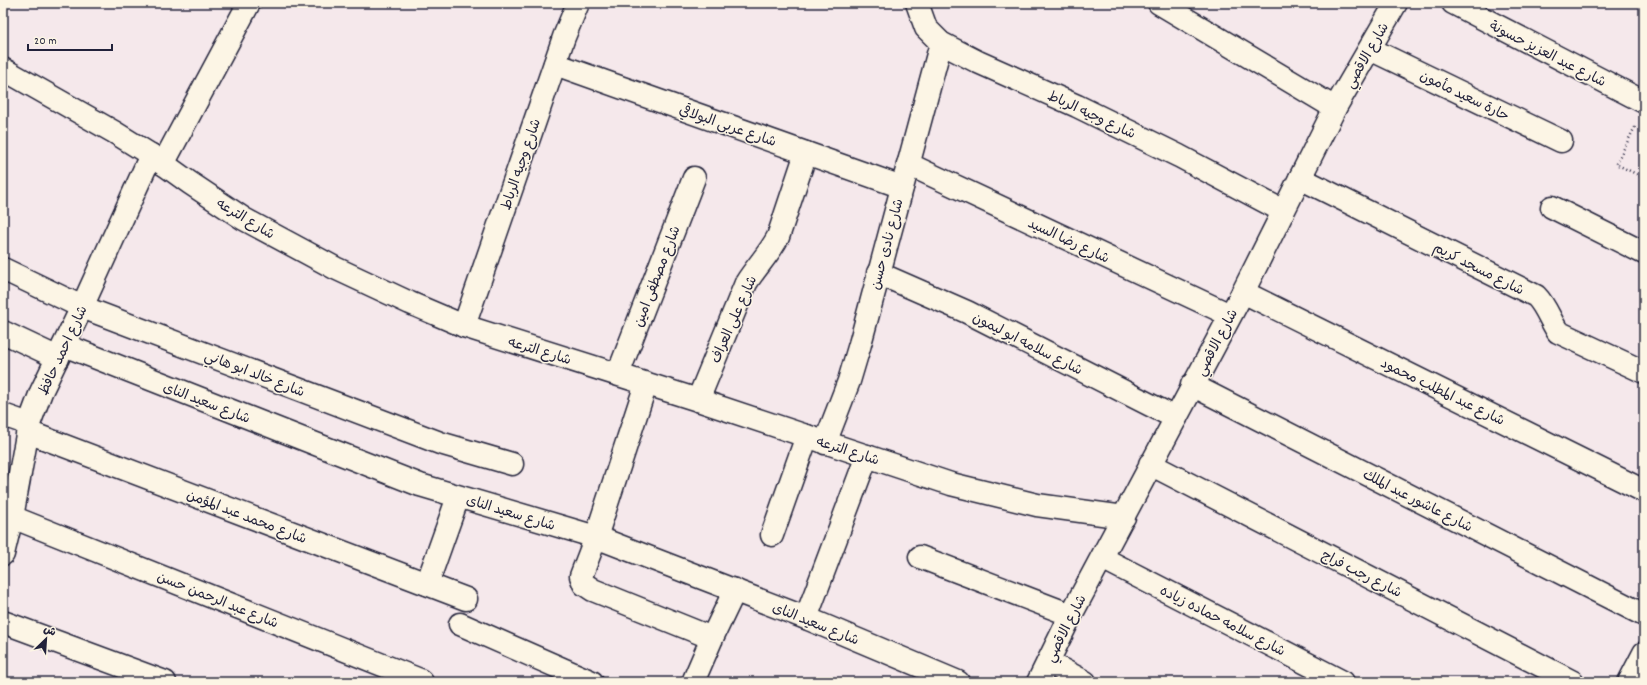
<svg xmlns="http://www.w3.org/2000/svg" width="1647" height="685" font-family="Dekko,'Playpen Sans Arabic',sans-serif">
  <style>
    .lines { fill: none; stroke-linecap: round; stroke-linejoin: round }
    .minor-casing { stroke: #22223b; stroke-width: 25 }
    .path { stroke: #22223b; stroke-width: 2.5; stroke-dasharray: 1 3; stroke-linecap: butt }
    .minor { stroke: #fcf5e5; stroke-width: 22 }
    .labels { text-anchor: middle; stroke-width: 3; stroke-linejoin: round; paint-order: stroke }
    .street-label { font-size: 14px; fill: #22223b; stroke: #fcf5e5 }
  </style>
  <rect width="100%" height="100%" fill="#f5e8eb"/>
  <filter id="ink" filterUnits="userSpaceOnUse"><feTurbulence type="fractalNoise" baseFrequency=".025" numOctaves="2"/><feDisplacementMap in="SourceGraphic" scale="8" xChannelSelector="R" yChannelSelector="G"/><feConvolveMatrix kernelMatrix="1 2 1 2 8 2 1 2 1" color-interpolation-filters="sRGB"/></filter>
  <g filter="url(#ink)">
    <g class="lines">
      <g class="minor-casing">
        <g id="minor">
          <path d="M917,3L926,28L941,43L978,62L1077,106L1179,156L1283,211"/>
          <path d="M1159,3L1335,108"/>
          <path d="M1453,3L1644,102"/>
          <path d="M1370,49L1561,141"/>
          <path d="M555,64L902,187"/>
          <path d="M3,69L114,132L151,155L190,183L244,219L335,268L410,303L464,326L698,400L951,484L1037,505L1124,517"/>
          <path d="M163,164L249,3"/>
          <path d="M908,164L1230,315"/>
          <path d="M1300,178L1536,296C1546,306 1550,320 1558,332L1644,372"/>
          <path d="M1552,207L1644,253"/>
          <path d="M3,269L82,307L440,443L512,464"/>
          <path d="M878,273L967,312L1176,418"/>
          <path d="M1243,292L1644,491"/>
          <path d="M464,326L564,37L578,3"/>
          <path d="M3,332L58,358"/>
          <path d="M64,345L420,485L596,537L806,618L958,682"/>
          <path d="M618,374L694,178"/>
          <path d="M646,384L596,537L581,576L584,584L593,590L712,638"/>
          <path d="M1192,385L1644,615"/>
          <path d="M698,400L746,283C756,267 769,254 778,237L806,153"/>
          <path d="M3,415L29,424"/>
          <path d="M28,432L466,599"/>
          <path d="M825,443L849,381L860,344L941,43"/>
          <path d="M1150,464L1573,682"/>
          <path d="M12,517L420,680L422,682"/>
          <path d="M772,535L807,436"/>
          <path d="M3,554L12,517L29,424L41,392L82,307L151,155"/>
          <path d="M920,557L1071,615"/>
          <path d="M1102,558L1343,682"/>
          <path d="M427,584L458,497"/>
          <path d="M806,618L867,456"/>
          <path d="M3,622L165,682"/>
          <path d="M460,624L592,682"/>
          <path d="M1048,662L1085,682"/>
          <path d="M693,682L712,638L735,590"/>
          <path d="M1038,682L1071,615L1243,292L1335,108L1396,3"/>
          <path d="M1629,682L1644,653"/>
        </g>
      </g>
      <path class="path" d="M1635,127L1616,164L1644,178"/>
      <use href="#minor" class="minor"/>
    </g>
  </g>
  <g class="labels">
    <g class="street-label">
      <text transform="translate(1548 53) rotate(27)" y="5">شارع عبد العزيز حسونة</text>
      <text transform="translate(1366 55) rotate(-60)" y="5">شارع الاقصي</text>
      <text transform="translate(1465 95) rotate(26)" y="5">حارة سعيد مأمون</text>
      <text transform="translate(1092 114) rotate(25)" y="5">شارع وجيه الرباط</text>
      <text transform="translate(728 125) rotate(19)" y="5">شارع عربى البولاقي</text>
      <text transform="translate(520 164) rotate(-71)" y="5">شارع وجيه الرباط</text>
      <text transform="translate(246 218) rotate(31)" y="5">شارع الترعه</text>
      <text transform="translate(1069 240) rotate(25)" y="5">شارع رضا السيد</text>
      <text transform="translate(886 244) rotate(-75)" y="5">شارع نادى حسن</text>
      <text transform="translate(1479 268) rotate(27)" y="5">شارع مسجد كريم</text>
      <text transform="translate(656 276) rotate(-69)" y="5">شارع مصطفى امين</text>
      <text transform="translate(733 319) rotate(-66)" y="5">شارع على العراف</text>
      <text transform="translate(1216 342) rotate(-62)" y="5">شارع الاقصي</text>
      <text transform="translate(1028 343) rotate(27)" y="5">شارع سلامه ابو ليمون</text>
      <text transform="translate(62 350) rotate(-65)" y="5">شارع احمد حافظ</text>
      <text transform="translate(540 350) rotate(17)" y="5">شارع الترعه</text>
      <text transform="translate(255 373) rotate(21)" y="5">شارع خالد ابو هاني</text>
      <text transform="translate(1443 391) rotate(26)" y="5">شارع عبد المطلب محمود</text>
      <text transform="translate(207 402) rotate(21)" y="5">شارع سعيد الناى</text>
      <text transform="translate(848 450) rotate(18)" y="5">شارع الترعه</text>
      <text transform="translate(1418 500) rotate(27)" y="5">شارع عاشور عبد الملك</text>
      <text transform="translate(511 512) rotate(17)" y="5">شارع سعيد الناى</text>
      <text transform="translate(247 516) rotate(21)" y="5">شارع محمد عبد المؤمن</text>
      <text transform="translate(1362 573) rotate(27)" y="5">شارع رجب فراج</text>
      <text transform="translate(218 599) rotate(22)" y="5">شارع عبد الرحمن حسن</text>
      <text transform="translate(1223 620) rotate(27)" y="5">شارع سلامه حماده زياده</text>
      <text transform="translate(816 623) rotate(22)" y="5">شارع سعيد الناى</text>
      <text transform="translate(1065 628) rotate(-63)" y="5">شارع الاقصي</text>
    </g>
  </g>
  <rect width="1647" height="685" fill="none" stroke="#fcf5e5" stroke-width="16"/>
  <rect x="8" y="8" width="1631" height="669" fill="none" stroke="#22223b" stroke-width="1.5" filter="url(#ink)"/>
  <g transform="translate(46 639) rotate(25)" stroke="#fcf5e5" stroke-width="3" paint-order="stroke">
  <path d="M0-3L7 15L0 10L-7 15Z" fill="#22223b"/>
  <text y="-6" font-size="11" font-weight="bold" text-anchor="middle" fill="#22223b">ش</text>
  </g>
  <path d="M28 44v6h84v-6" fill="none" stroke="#22223b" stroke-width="2"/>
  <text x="34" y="44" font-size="12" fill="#22223b" stroke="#fcf5e5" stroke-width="3" paint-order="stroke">20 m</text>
</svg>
